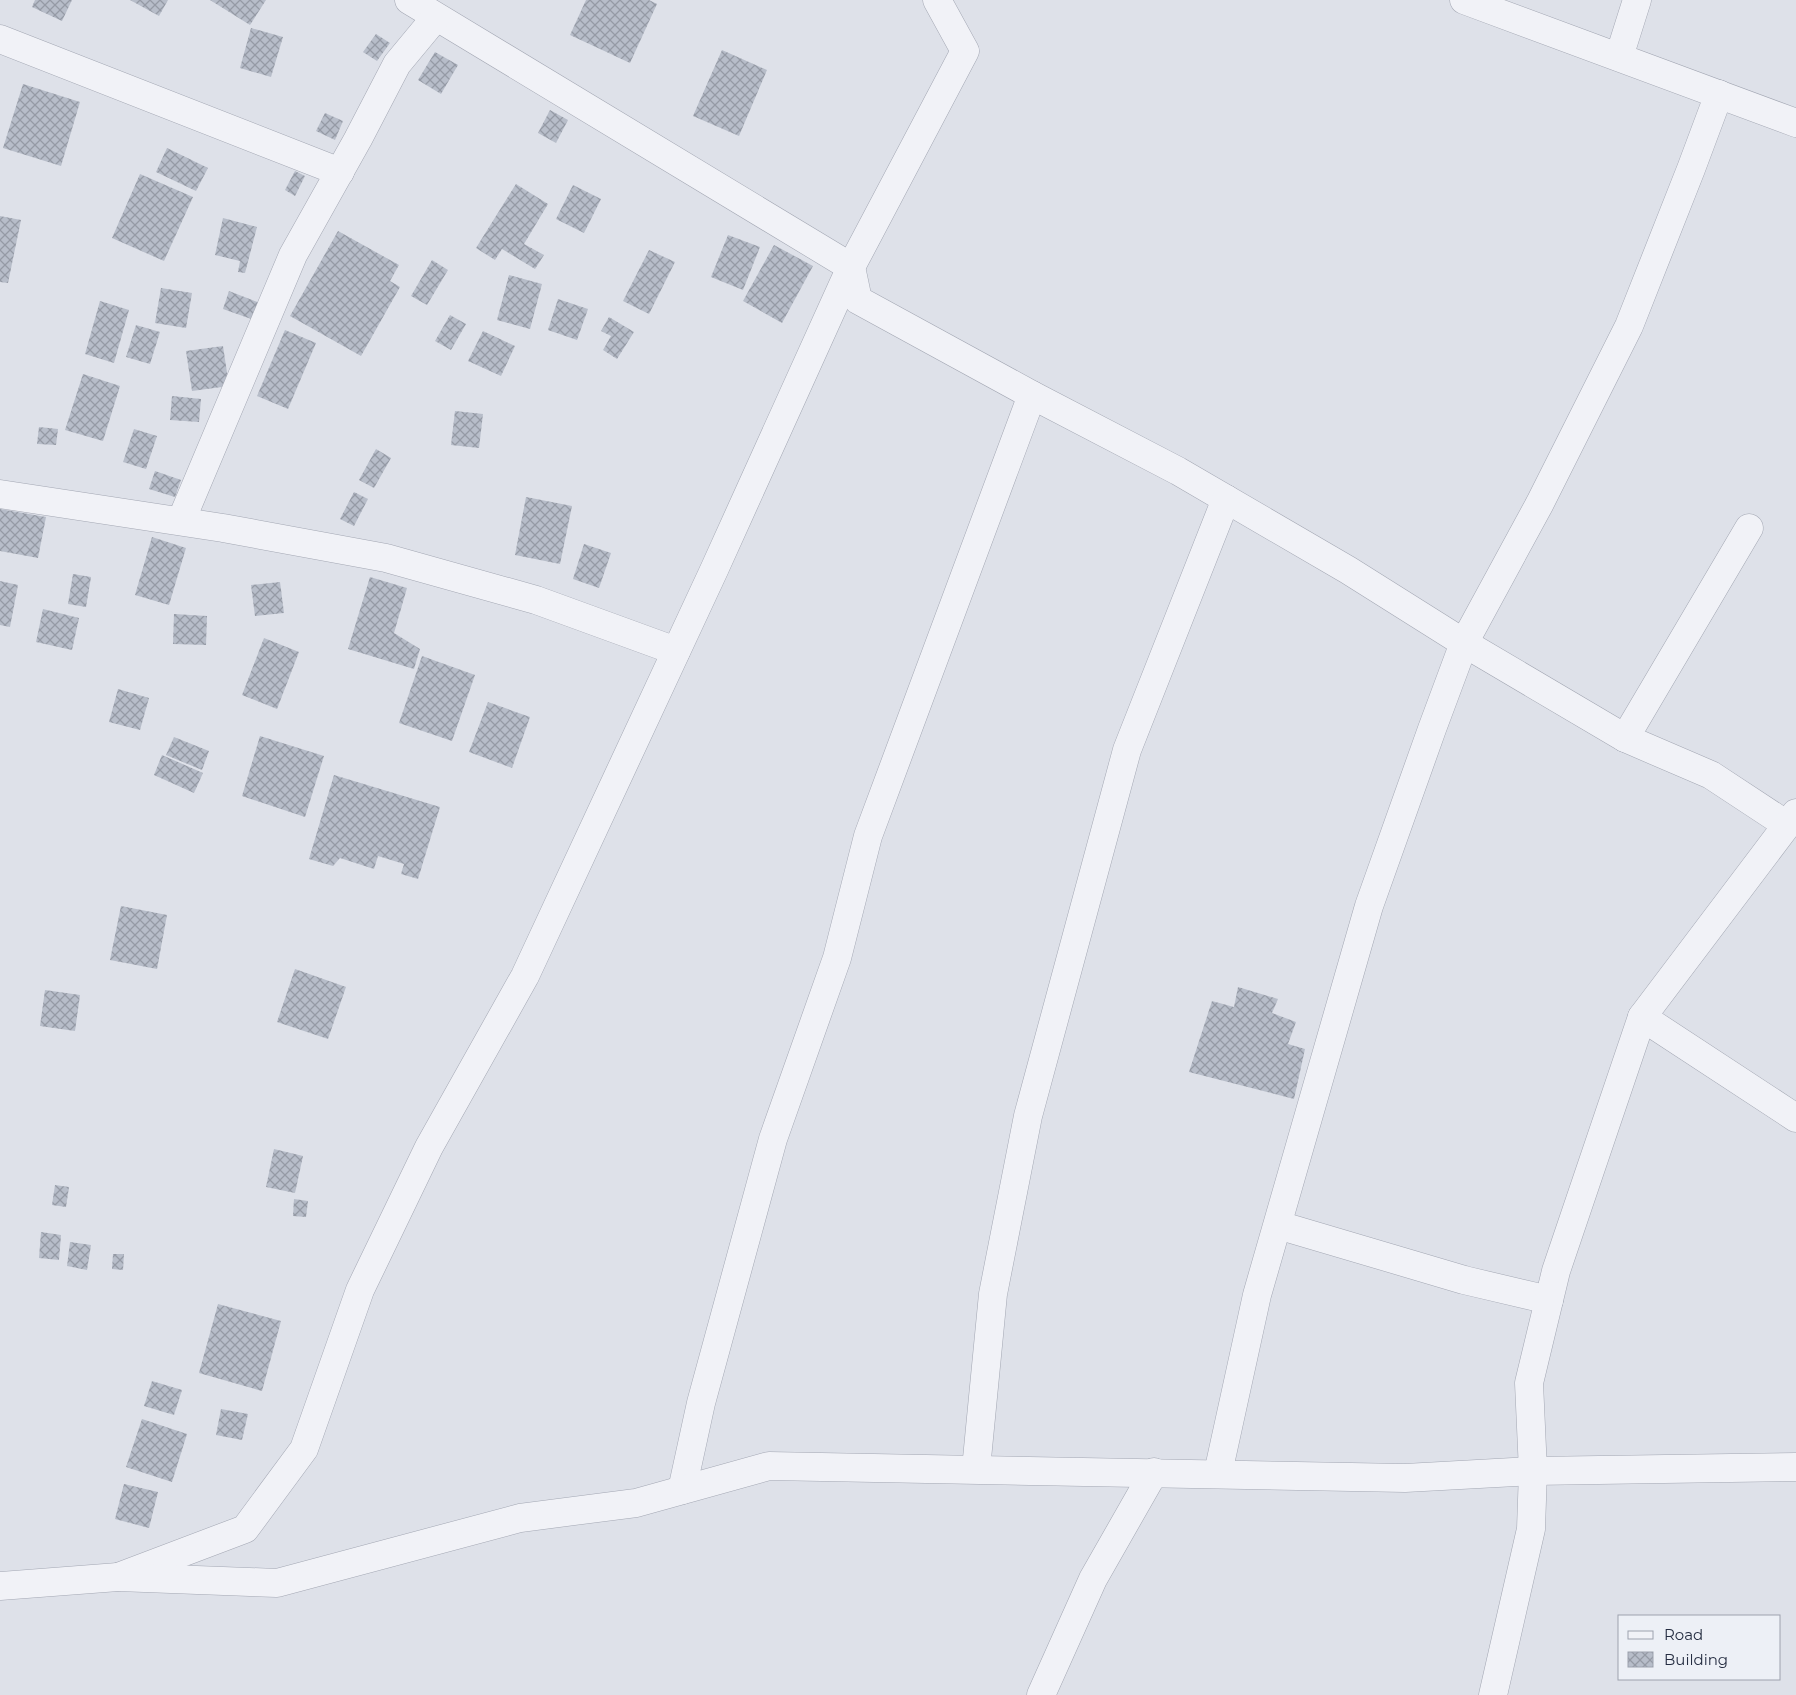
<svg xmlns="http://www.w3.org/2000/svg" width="1796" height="1695" font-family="Montserrat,sans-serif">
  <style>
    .building { fill: url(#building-cross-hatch) }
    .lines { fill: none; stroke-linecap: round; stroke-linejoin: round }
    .minor-casing { stroke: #a3a7b3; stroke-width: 29 }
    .minor { stroke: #f1f2f7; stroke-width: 28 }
  </style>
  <defs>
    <pattern id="building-cross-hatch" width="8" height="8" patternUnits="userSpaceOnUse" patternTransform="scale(1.25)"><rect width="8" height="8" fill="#b7bdc9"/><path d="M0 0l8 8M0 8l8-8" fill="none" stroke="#959aa5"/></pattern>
  </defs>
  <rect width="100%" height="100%" fill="#dee1e9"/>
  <g class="building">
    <path d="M35,0H72L62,21L32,7Z"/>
    <path d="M130,0H168L159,16Z"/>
    <path d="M210,0H266L250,25Z"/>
    <path d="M586,0H649L657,4L630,63L570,35Z"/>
    <path d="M251,28L283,37L271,77L240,68Z"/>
    <path d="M376,34L390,43L377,61L363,52Z"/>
    <path d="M722,50L767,70L739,136L693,116Z"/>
    <path d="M435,52L458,65L441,94L418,80Z"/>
    <path d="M23,84L80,102L61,166L3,148Z"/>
    <path d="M550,110L568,120L556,143L538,133Z"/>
    <path d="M325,113L343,121L335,140L316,131Z"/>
    <path d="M167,148L208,168L196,191L156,172Z"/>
    <path d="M295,171L305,176L295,196L285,190Z"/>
    <path d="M140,174L193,197L164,261L112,238Z"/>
    <path d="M516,184L548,204L524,244L544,255L535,269L502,249L495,260L476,248Z"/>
    <path d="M573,185L601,199L584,233L556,219Z"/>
    <path d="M0,216L21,220L8,283L0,282Z"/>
    <path d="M223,218L257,227L245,273L238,272L240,261L215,255Z"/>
    <path d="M338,231L399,265L390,281L400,287L361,356L290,316Z"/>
    <path d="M728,235L760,247L743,290L711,277Z"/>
    <path d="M774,245L813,266L782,323L743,301Z"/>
    <path d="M649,250L675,262L649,314L623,301Z"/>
    <path d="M432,260L448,270L427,305L411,296Z"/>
    <path d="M509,275L542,284L530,329L497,320Z"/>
    <path d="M161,288L192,293L186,328L155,323Z"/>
    <path d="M229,291L260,303L254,320L223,309Z"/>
    <path d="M558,299L588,309L577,340L548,330Z"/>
    <path d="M100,301L129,310L114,363L85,354Z"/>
    <path d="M450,315L466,324L451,350L435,341Z"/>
    <path d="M609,317L634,332L617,359L603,350L611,336L601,331Z"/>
    <path d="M136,325L160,332L150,364L126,357Z"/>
    <path d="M285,330L316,343L288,409L257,396Z"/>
    <path d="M483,331L515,346L501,376L468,361Z"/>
    <path d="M223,346L229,386L192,391L186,351Z"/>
    <path d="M83,374L120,386L103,441L65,430Z"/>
    <path d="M172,396L201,399L199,422L170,420Z"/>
    <path d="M455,411L483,414L479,448L451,445Z"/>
    <path d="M39,427L58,429L56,445L37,444Z"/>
    <path d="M134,429L157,436L146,469L123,462Z"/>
    <path d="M376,449L391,458L374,488L359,480Z"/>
    <path d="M155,471L181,480L175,497L149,489Z"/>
    <path d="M354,492L368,499L354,526L340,519Z"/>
    <path d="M526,497L572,506L560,564L515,555Z"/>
    <path d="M0,509L46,517L38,558L0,551Z"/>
    <path d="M152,537L186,548L169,605L135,595Z"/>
    <path d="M584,544L611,553L599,588L573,579Z"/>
    <path d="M73,574L91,577L86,607L68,604Z"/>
    <path d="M370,577L407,588L394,633L420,649L414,669L348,649Z"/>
    <path d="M0,581L18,585L10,627L0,625Z"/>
    <path d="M280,582L284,613L255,616L251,585Z"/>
    <path d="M43,609L79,618L72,650L36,642Z"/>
    <path d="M174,614L207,616L206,645L173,644Z"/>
    <path d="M264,638L299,652L277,709L242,695Z"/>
    <path d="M422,656L475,675L452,741L399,723Z"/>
    <path d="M118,689L149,698L140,730L109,722Z"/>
    <path d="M488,702L530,717L512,768L469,752Z"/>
    <path d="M260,736L324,756L305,817L242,796Z"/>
    <path d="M174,737L209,751L202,770L166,755Z"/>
    <path d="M162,755L203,773L194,793L154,775Z"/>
    <path d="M334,775L440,807L418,879L401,874L404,864L378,856L374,869L340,858L333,866L309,859Z"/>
    <path d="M121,906L167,915L157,969L110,960Z"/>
    <path d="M295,969L346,987L328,1039L277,1022Z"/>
    <path d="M1238,987L1278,999L1272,1013L1296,1022L1288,1044L1305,1049L1294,1099L1189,1072L1212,1001L1234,1007Z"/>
    <path d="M45,990L80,995L75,1031L40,1026Z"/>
    <path d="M274,1149L303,1156L295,1193L266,1187Z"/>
    <path d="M55,1185L69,1187L66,1207L52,1205Z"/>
    <path d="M294,1199L308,1201L306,1217L293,1216Z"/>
    <path d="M41,1232L61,1235L59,1260L39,1258Z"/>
    <path d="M70,1242L91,1245L87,1270L67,1266Z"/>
    <path d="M113,1254H124L123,1270L112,1269Z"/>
    <path d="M218,1304L281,1321L262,1391L199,1373Z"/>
    <path d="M152,1381L182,1390L174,1415L144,1406Z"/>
    <path d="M221,1409L248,1414L242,1440L216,1435Z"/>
    <path d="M142,1419L187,1434L172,1482L126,1467Z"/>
    <path d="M124,1484L158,1492L149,1528L115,1519Z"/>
  </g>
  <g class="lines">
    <g class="minor-casing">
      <g id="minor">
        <path d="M409,0L851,267L858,300L1032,395L1178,471L1348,570L1464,643L1625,738L1711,775L1787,825"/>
        <path d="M1464,0L1796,123"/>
        <path d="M0,39L340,172"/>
        <path d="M1619,57L1637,0"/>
        <path d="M0,494L223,528L386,558L536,600L676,651"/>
        <path d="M181,521L293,255L358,139L397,64L436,17"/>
        <path d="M1625,738L1749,528"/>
        <path d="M1642,1017L1796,1118"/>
        <path d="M1278,1225L1464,1280L1549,1300"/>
        <path d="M976,1469L993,1294L1028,1116L1127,750L1226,499"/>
        <path d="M1218,1473L1257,1295L1369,906L1432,729L1464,643L1540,503L1629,326L1691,169L1719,94"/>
        <path d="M682,1490L701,1403L773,1139L837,958L868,836L1032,395"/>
        <path d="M118,1577L245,1529L304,1449L360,1290L429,1147L525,976L714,570L851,267L965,51L937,0"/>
        <path d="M0,1586L118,1577L277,1583L520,1518L636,1503L769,1466L1405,1478L1533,1471L1796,1467"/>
        <path d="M1041,1695L1093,1579L1154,1472"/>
        <path d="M1493,1695L1531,1529L1533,1471L1529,1383L1556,1271L1642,1017L1796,813"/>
      </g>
    </g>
    <use href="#minor" class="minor"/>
  </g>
  <rect x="1618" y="1615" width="162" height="65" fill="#edf0f6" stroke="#9da2ae"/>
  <rect x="1628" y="1631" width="25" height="8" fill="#f1f2f7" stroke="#9da2ae"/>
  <text x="1664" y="1640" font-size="15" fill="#252d41">Road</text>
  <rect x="1628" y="1652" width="25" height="15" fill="url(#building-cross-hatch)" stroke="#9da2ae"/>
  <text x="1664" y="1665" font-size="15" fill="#252d41">Building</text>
</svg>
